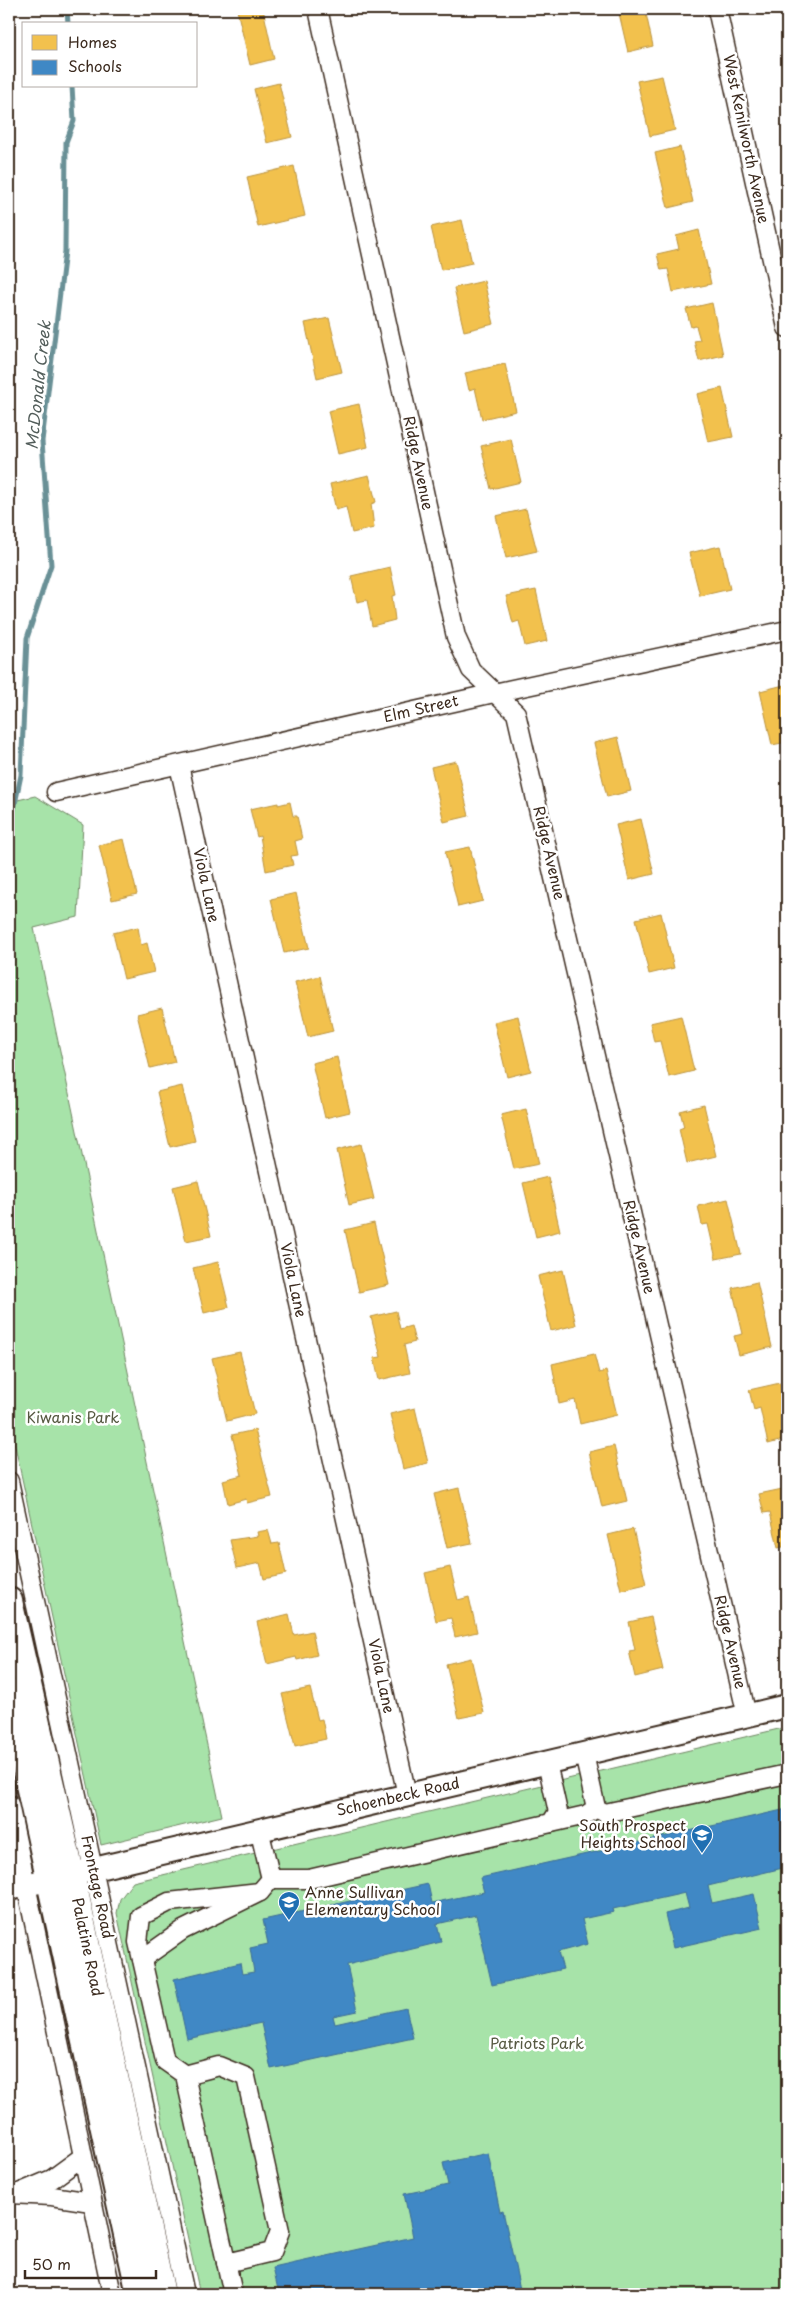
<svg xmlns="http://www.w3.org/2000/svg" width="796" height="2303" font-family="'Playpen Sans',sans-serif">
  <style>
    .green { fill: #a7e3a9; stroke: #718664 }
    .homes { fill: #f2c14e; stroke: #bb9440 }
    .schools { fill: #3f88c5; stroke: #3e6c93 }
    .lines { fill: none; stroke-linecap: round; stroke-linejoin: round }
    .stream { stroke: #699096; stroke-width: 5 }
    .minor-casing { stroke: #3b2a1e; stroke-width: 21 }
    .major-casing { stroke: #3b2a1e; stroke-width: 26 }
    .highway-casing { stroke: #3b2a1e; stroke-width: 30 }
    .minor { stroke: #fff; stroke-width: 18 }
    .major { stroke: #fff; stroke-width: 22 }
    .highway { stroke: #fff; stroke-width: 26 }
    .labels { text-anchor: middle; stroke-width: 5; stroke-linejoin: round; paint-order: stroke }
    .street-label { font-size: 15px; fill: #3b2a1e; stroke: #fff }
    .park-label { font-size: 15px; fill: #565841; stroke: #fff }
    .poi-label { font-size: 15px; fill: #3b2a1e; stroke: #fff; text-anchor: end }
    .water-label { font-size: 16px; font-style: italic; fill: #525d5a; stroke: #fff }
  </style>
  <rect width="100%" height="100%" fill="#fff"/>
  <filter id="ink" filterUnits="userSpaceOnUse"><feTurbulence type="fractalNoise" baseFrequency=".02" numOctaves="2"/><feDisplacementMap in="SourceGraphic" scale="10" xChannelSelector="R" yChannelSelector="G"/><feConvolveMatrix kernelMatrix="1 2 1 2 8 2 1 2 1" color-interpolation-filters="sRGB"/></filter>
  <g filter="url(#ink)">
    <g class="green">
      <path d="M35,796L83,825L78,917L34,928L222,1816L101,1845L9,1418V802Z"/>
      <path d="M787,1727V2294H200L117,1913L120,1899L133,1882Z"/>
    </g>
    <g class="homes">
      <path d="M242,9H263L274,59L250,65L237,10Z"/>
      <path d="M618,9H645L653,46L628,52Z"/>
      <path d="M662,76L675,130L650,136L637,81Z"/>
      <path d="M279,83L292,137L267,143L254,89Z"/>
      <path d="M680,147L693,202L668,208L655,153Z"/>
      <path d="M294,166L305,216L258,227L247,177Z"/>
      <path d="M462,220L472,263L441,270L431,227Z"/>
      <path d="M699,230L711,284L673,292L668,269L661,270L657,254L679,249L676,236Z"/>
      <path d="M484,281L494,324L464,331L454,288Z"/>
      <path d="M712,303L723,355L699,361L694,341L700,340L696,326L691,327L686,309Z"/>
      <path d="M329,318L342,372L317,378L305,323Z"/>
      <path d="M505,364L516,411L482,419L475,388L469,390L465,373Z"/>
      <path d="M722,388L733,437L708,442L697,394Z"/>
      <path d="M359,404L368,447L338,454L328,411Z"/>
      <path d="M511,439L521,482L491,489L481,446Z"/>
      <path d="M369,475L376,502L371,504L374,528L352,533L346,507L336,510L330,484Z"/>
      <path d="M526,509L537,551L506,558L496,516Z"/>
      <path d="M720,546L730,589L700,596L689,553Z"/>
      <path d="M390,567L396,595L392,596L395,620L372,626L367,600L357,602L351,576Z"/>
      <path d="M536,590L547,641L525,646L519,621L513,623L506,596Z"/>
      <path d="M784,685L787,697V742L772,745L760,691Z"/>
      <path d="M618,737L631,791L607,797L594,743Z"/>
      <path d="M456,761L469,816L444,822L431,767Z"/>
      <path d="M290,802L293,816H297L302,839L295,841L298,855L291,856L293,865L266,871L260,836L257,837L250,809L278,803V805Z"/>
      <path d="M641,819L654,874L629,880L616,825Z"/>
      <path d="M124,839L137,894L112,900L99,845Z"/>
      <path d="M470,847L483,901L458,907L445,852Z"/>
      <path d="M296,893L309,948L284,953L271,899Z"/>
      <path d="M661,913L674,968L649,974L636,919Z"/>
      <path d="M138,927L141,945L147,943L154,972L124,979L113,933Z"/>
      <path d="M320,976L333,1031L308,1037L295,982Z"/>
      <path d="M162,1008L175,1062L150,1068L137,1014Z"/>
      <path d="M518,1016L531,1071L507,1077L494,1022Z"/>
      <path d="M681,1016L694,1071L669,1077L660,1041L654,1042L650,1023Z"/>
      <path d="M337,1057L350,1112L325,1118L312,1063Z"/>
      <path d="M182,1086L195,1141L170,1147L157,1092Z"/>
      <path d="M704,1105L716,1156L687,1163L679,1129L684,1127L680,1111Z"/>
      <path d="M526,1109L539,1164L514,1169L501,1115Z"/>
      <path d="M361,1144L374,1199L349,1205L337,1150Z"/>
      <path d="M548,1177L560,1231L536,1237L523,1183Z"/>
      <path d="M198,1181L211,1236L186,1241L173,1187Z"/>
      <path d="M728,1199L741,1254L716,1259L708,1224L702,1225L698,1206Z"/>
      <path d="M374,1223L389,1285L359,1292L345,1230Z"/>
      <path d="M218,1262L229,1307L204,1313L193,1268Z"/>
      <path d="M563,1270L576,1325L551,1331L538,1276Z"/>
      <path d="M757,1282L772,1347L739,1355L734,1336L743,1334L732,1288Z"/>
      <path d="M396,1311L400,1329L411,1326L415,1342L404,1345L410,1373L379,1380L374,1358L381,1357L371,1317Z"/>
      <path d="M240,1352L255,1414L227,1421L212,1358Z"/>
      <path d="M594,1354L599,1373L606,1371L617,1415L580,1424L575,1400L559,1404L552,1364Z"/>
      <path d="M780,1383L787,1414V1439L768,1444L760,1408L754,1410L749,1390Z"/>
      <path d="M415,1408L428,1463L403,1469L390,1414Z"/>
      <path d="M255,1430L272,1497L247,1503L246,1499L228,1504L223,1480L242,1475L232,1435Z"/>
      <path d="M614,1446L627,1501L602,1507L589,1452Z"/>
      <path d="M459,1488L472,1543L447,1548L434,1494Z"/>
      <path d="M787,1488V1546L778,1548L770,1512L764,1513L759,1494Z"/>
      <path d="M633,1529L646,1584L621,1590L608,1535Z"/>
      <path d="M268,1530L272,1544L279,1543L286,1574L264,1579L260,1563L237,1568L230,1540L258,1536L257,1532Z"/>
      <path d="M450,1567L458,1600L469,1597L477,1632L455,1637L451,1618L436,1621L425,1573Z"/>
      <path d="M289,1614L294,1635L312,1631L317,1655L297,1660L296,1657L267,1664L257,1622Z"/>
      <path d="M651,1617L663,1670L635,1677L629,1651L635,1650L629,1622Z"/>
      <path d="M471,1658L484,1713L459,1718L446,1664Z"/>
      <path d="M310,1688L318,1720L322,1719L326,1739L295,1746L282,1694Z"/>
    </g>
    <g class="schools">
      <path d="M787,1809V1867L708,1886L712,1903L754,1894L762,1928L673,1948L665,1914L689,1908L685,1893L613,1909L614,1912L582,1919L588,1944L558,1952L563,1969L492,1985L476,1915L437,1924L441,1942L347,1965L357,2011L333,2016L335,2024L406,2008L413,2038L271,2069L261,2023L187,2039L174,1979L240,1963L242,1974L254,1972L250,1948L268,1944L263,1920L428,1884L432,1903L484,1892L480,1878Z"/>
      <path d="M488,2153L500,2212L503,2211L521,2294H279L273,2268L413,2237L404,2194L448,2185L443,2163Z"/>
    </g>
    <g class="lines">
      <g class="stream">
        <path d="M67,9L68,24"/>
        <path d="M9,833L21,775L27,638L51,565L42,441L65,251L66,142L74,121L72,86"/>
      </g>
      <g class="minor-casing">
        <g id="minor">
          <path d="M318,9L456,637L471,670L516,713L747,1716"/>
          <path d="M717,9L787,328"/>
          <path d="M179,765L407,1795"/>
          <path d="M56,792L494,693L787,630"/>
          <path d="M9,1481L185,2294"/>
          <path d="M584,1754L596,1808L605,1813L787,1774"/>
          <path d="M9,1804L112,2294"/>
          <path d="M551,1823L586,1815L596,1808"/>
          <path d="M271,1879H309L551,1823L558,1812L547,1763"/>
          <path d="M142,1959L183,1930L260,1892L271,1879L259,1829"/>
          <path d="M185,2075L219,2066L246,2077L280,2231L272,2252L226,2263"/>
          <path d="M19,2193L52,2179L82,2157"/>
          <path d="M9,2194L52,2196L91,2202"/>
          <path d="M233,2294L185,2075L165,2061L138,1942L141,1916L169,1902L260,1892"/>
        </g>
      </g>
      <g class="major-casing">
        <path id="major" d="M9,1889L787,1706"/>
      </g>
      <g class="highway-casing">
        <g id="highway">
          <path d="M9,1601L71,1873L162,2294"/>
          <path d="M9,1693L140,2294"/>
        </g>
      </g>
      <use href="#minor" class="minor"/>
      <use href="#major" class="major"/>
      <use href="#highway" class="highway"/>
    </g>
  </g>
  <defs>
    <g id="school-pin" transform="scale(1.125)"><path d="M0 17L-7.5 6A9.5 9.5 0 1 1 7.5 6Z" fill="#1f6fb2" stroke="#fff"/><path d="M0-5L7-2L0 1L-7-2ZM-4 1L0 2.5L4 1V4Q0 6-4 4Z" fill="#fff"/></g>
  </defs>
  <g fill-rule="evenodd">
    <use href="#school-pin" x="702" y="1835"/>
    <use href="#school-pin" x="289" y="1902"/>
  </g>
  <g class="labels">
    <g class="street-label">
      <text transform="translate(746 139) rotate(78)" y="5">West Kenilworth Avenue</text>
      <text transform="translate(418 463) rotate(78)" y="5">Ridge Avenue</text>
      <text transform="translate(421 709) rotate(-13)" y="5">Elm Street</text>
      <text transform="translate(549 853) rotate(77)" y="5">Ridge Avenue</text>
      <text transform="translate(206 885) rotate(78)" y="5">Viola Lane</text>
      <text transform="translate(639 1247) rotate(77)" y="5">Ridge Avenue</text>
      <text transform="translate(293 1280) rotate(78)" y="5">Viola Lane</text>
      <text transform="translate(730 1642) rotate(77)" y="5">Ridge Avenue</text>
      <text transform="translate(381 1676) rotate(78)" y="5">Viola Lane</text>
      <text transform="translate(398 1797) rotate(-13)" y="5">Schoenbeck Road</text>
      <text transform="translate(97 1887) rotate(78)" y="5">Frontage Road</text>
      <text transform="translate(87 1947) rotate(78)" y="5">Palatine Road</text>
    </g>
    <g class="park-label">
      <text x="73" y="1423">Kiwanis Park</text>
      <text x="537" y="2049">Patriots Park</text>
    </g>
    <g class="poi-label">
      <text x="686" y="1831">South Prospect<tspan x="686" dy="17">Heights School</tspan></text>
      <text x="305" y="1898" text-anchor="start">Anne Sullivan<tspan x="305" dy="17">Elementary School</tspan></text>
    </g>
    <g class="water-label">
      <text transform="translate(38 385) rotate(-84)" y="6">McDonald Creek</text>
    </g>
  </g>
  <rect width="796" height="2303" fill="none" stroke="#fff" stroke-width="30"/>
  <rect x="15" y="15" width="766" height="2273" fill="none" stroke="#3b2a1e" stroke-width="2" filter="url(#ink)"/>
  <rect x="22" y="22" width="175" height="65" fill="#ffffff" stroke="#b1aaa5"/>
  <rect x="32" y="35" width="25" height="15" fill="#f2c14e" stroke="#b1aaa5"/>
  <text x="68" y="48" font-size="15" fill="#3b2a1e">Homes</text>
  <rect x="32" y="60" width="25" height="15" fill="#3f88c5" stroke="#b1aaa5"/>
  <text x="68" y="72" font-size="15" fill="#3b2a1e">Schools</text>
  <path d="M25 2270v8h131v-8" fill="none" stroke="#3b2a1e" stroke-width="2.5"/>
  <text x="32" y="2270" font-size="15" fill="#3b2a1e" stroke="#ffffff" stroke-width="4" paint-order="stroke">50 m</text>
</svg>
